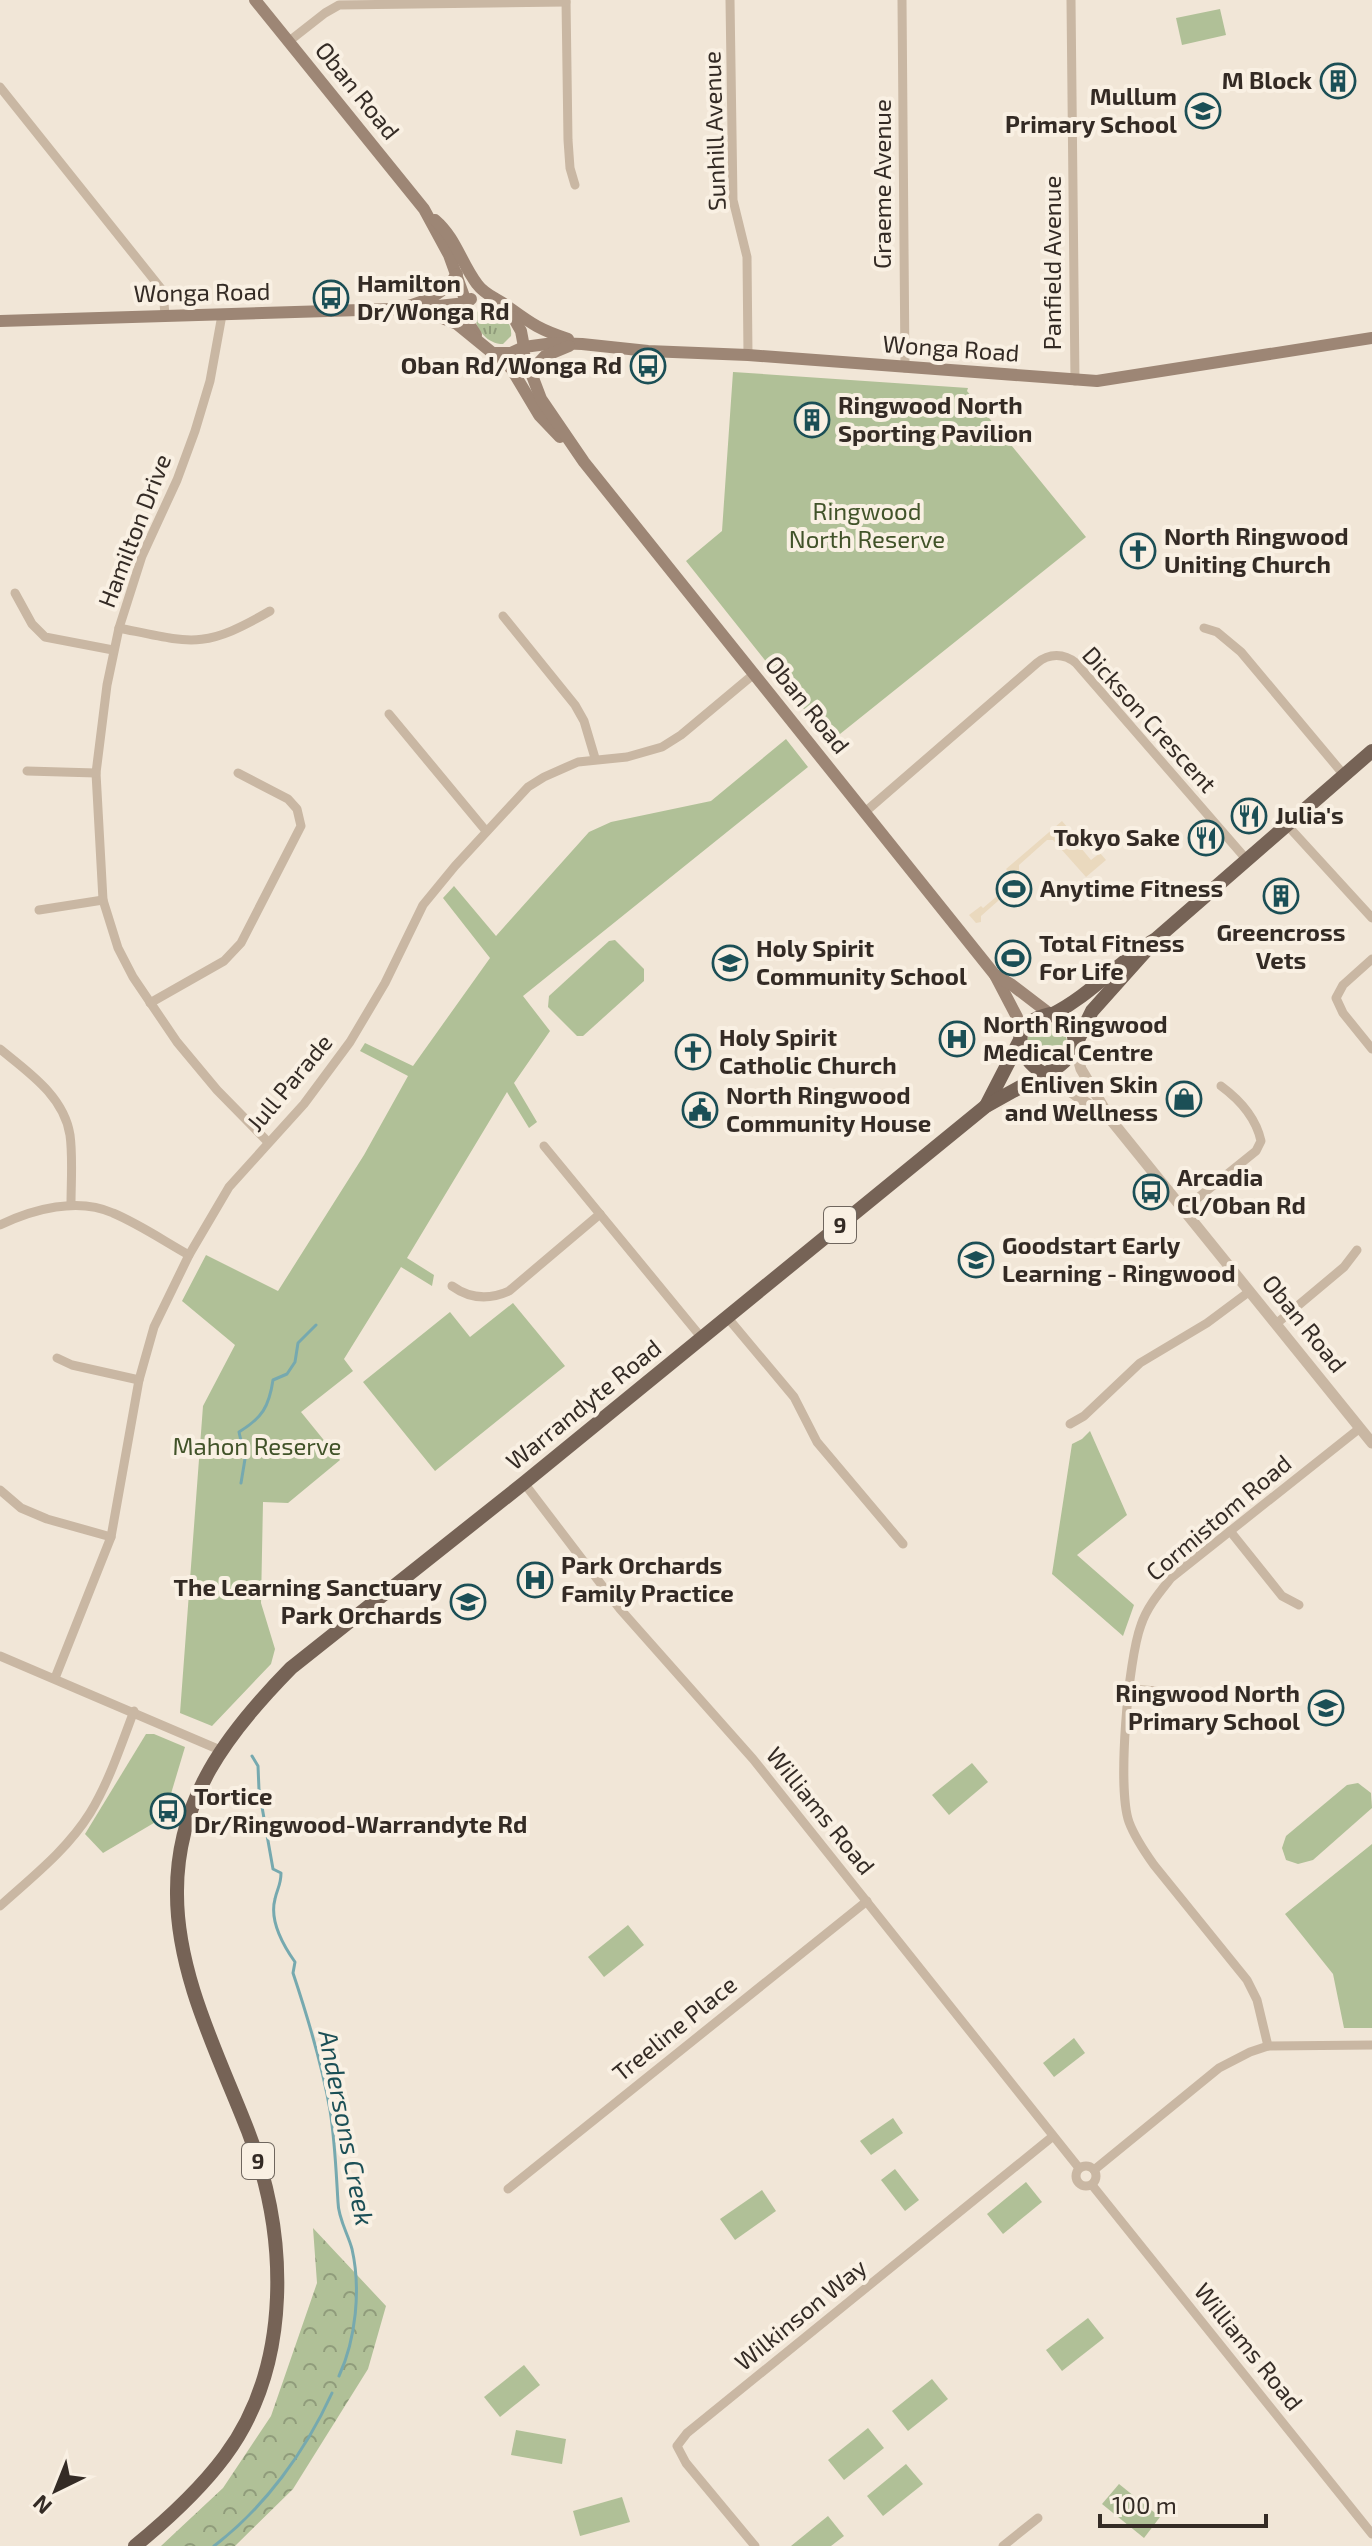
<svg xmlns="http://www.w3.org/2000/svg" width="1372" height="2546" font-family="'Exo 2',sans-serif">
  <style>
    .grass { fill: url(#grass-tufts) }
    .forest { fill: url(#forest-crowns) }
    .green { fill: #b0c097 }
    .plaza { fill: #ead9be }
    .lines { fill: none; stroke-linecap: round; stroke-linejoin: round }
    .stream { stroke: #76a9af; stroke-width: 3 }
    .minor { stroke: #c9b7a3; stroke-width: 9 }
    .tertiary { stroke: #c9b7a3; stroke-width: 11 }
    .secondary { stroke: #9d8675; stroke-width: 12 }
    .primary { stroke: #766356; stroke-width: 14 }
    .labels { text-anchor: middle; stroke-width: 8; stroke-linejoin: round; paint-order: stroke }
    .shield { fill: #f9f0e3; stroke: #6f665e; stroke-width: 2 }
    .shield-label { font-size: 22px; font-weight: bold; fill: #342b25 }
    .poi-label { font-size: 24px; font-weight: bold; fill: #342b25; stroke: #f9f0e3; text-anchor: start }
    .street-label { font-size: 24px; fill: #342b25; stroke: #f9f0e3 }
    .park-label { font-size: 24px; fill: #415329; stroke: #f9f0e3 }
    .water-label { font-size: 26px; font-style: italic; fill: #1b4f56; stroke: #f9f0e3 }
  </style>
  <defs>
    <pattern id="grass-tufts" width="24" height="20" patternUnits="userSpaceOnUse" patternTransform="scale(2)"><rect width="24" height="20" fill="#b0c097"/><path d="M3 7l-1-3M5 7V3M7 7l1-3M15 17l-1-3M17 17v-4M19 17l1-3" fill="none" stroke="#909c7b"/></pattern>
    <pattern id="forest-crowns" width="20" height="18" patternUnits="userSpaceOnUse" patternTransform="scale(2)"><rect width="20" height="18" fill="#b0c097"/><path d="M2 6a3 3 0 1 1 6 0M12 15a3 3 0 1 1 6 0" fill="none" stroke="#909c7b"/></pattern>
  </defs>
  <rect width="100%" height="100%" fill="#f1e6d7"/>
  <g class="grass">
    <path d="M486,307C499,311 513,321 511,336L503,344C487,344 474,328 475,313Z"/>
    <circle cx="1047" cy="1043" r="20"/>
  </g>
  <path class="forest" d="M313,2228L386,2306L368,2369L293,2489L235,2546H161L223,2488L271,2416L317,2283Z"/>
  <g class="green">
    <path d="M1220,9L1226,35L1182,45L1176,18Z"/>
    <path d="M733,372L968,388L967,391L1086,537L830,742L686,561L722,531Z"/>
    <path d="M786,739L808,767L523,996L550,1031L514,1083L537,1122L529,1128L507,1092L407,1258L434,1275L432,1286L401,1267L344,1359L353,1371L301,1412L340,1460L288,1503L263,1502L261,1603L275,1649L271,1664L212,1726L180,1713L203,1406L235,1345L182,1301L206,1255L278,1291L364,1155L408,1076L360,1051L365,1043L413,1066L490,958L443,898L454,886L496,936L589,832L611,822L711,801Z"/>
    <path d="M615,940L644,969V981L583,1036H577L548,1007L549,996L609,941Z"/>
    <path d="M513,1303L565,1366L435,1471L363,1382L450,1312L470,1337Z"/>
    <path d="M1090,1431L1127,1515L1077,1555L1134,1605L1123,1636L1052,1574L1072,1444L1082,1439Z"/>
    <path d="M146,1734H154L185,1747L164,1817L103,1853L85,1834Z"/>
    <path d="M972,1763L988,1782L949,1815L932,1795Z"/>
    <path d="M1358,1783L1371,1793L1372,1808L1313,1860L1298,1864L1286,1860L1282,1848L1286,1836L1347,1785Z"/>
    <path d="M1372,1844V2028H1344L1333,1974L1285,1914Z"/>
    <path d="M628,1925L644,1945L604,1977L588,1957Z"/>
    <path d="M1074,2038L1085,2053L1054,2077L1043,2063Z"/>
    <path d="M893,2118L903,2133L871,2155L860,2141Z"/>
    <path d="M895,2169L919,2200L905,2211L881,2180Z"/>
    <path d="M1026,2182L1042,2202L1003,2234L987,2214Z"/>
    <path d="M762,2190L776,2211L735,2240L720,2219Z"/>
    <path d="M1088,2318L1104,2338L1062,2371L1046,2350Z"/>
    <path d="M524,2365L540,2385L500,2417L484,2397Z"/>
    <path d="M932,2379L948,2399L908,2431L892,2411Z"/>
    <path d="M868,2428L884,2448L844,2480L828,2460Z"/>
    <path d="M516,2430L566,2439L562,2464L511,2455Z"/>
    <path d="M906,2464L923,2484L883,2516L867,2496Z"/>
    <path d="M1119,2484L1160,2517L1144,2538L1102,2504Z"/>
    <path d="M622,2497L630,2522L580,2536L573,2511Z"/>
    <path d="M828,2516L844,2536L831,2546H791Z"/>
  </g>
  <path class="plaza" d="M1062,821L1080,842L1088,835L1092,839L1081,848L1091,860L1100,853L1106,860L1086,877L1053,840H1047L1019,865V871L1024,878L981,916V922L976,923L969,915L981,906L983,908L1016,880L1006,869Z"/>
  <g class="lines">
    <g class="stream">
      <path d="M241,1483L245,1459L239,1432C262,1418 269,1407 273,1380L287,1374L295,1362L298,1343L316,1325"/>
      <path d="M252,1756L258,1766L259,1790L273,1869L281,1873C281,1885 277,1889 275,1899C269,1921 283,1945 295,1962L293,1973C308,2018 322,2064 330,2110C335,2141 336,2171 338,2202C338,2218 348,2234 352,2249C361,2289 356,2339 339,2376"/>
      <path d="M214,2546C265,2507 305,2452 332,2393"/>
    </g>
    <g class="minor">
      <path d="M566,0L568,140L570,168L575,185"/>
      <path d="M730,0L733,200L747,257L748,355"/>
      <path d="M902,0L905,368"/>
      <path d="M1071,0L1075,381"/>
      <path d="M288,42L325,13L339,5L566,2"/>
      <path d="M0,87L163,291L165,315"/>
      <path d="M222,315L210,381L195,431L177,480L142,556L119,628L107,685L96,773L103,900L118,948L133,977L177,1042L217,1090L268,1142"/>
      <path d="M15,593L32,624L45,637L113,650"/>
      <path d="M503,616L575,705L584,721L595,758"/>
      <path d="M119,628C192,643 203,650 270,611"/>
      <path d="M1204,628L1217,632L1241,652L1344,775"/>
      <path d="M389,714L486,831"/>
      <path d="M27,771L96,773"/>
      <path d="M865,812L1037,663C1049,653 1064,653 1076,663L1247,860"/>
      <path d="M1287,825L1372,918"/>
      <path d="M39,910L103,900"/>
      <path d="M1372,959L1343,985L1336,998L1343,1013L1372,1049"/>
      <path d="M150,1003L224,961L241,943L301,826L297,809L288,799L238,773"/>
      <path d="M0,1049C28,1072 64,1096 70,1135C73,1157 71,1182 71,1204"/>
      <path d="M544,1146L701,1337"/>
      <path d="M1184,1209L1256,1151L1261,1141C1256,1118 1240,1100 1221,1086"/>
      <path d="M0,1225C33,1209 78,1197 113,1213C139,1224 164,1241 189,1255"/>
      <path d="M452,1286C470,1299 489,1300 509,1291L600,1214"/>
      <path d="M727,1317L794,1397L817,1442L903,1544"/>
      <path d="M1276,1324L1344,1267L1357,1250"/>
      <path d="M57,1358L72,1365L139,1380"/>
      <path d="M1070,1424L1084,1416L1140,1363L1207,1323L1250,1291"/>
      <path d="M524,1483L620,1609L753,1759L1079,2168"/>
      <path d="M0,1490L21,1508L47,1519L111,1537"/>
      <path d="M1230,1531L1282,1596L1299,1605"/>
      <path d="M0,1656L220,1750"/>
      <path d="M55,1678L111,1537L139,1380L154,1327L189,1255L229,1187L304,1104L350,1042L385,983L423,905L455,866L528,787L544,777L578,762L627,757L662,747L681,735L754,674"/>
      <path d="M1130,1689L1185,1693"/>
      <path d="M0,1906C32,1877 67,1850 90,1813C109,1782 121,1745 134,1711"/>
      <path d="M1268,2046L1257,2000L1247,1980L1154,1865C1144,1851 1135,1838 1129,1822C1117,1788 1128,1660 1141,1625C1147,1607 1159,1593 1171,1578L1360,1428"/>
      <circle cx="1086" cy="2176" r="10"/>
      <path d="M1094,2170L1219,2068L1250,2052L1268,2046L1372,2045"/>
      <path d="M1092,2185L1372,2534"/>
      <path d="M508,2189L867,1901"/>
      <path d="M755,2546L686,2463L677,2446L687,2433L1052,2137"/>
      <path d="M1003,2546L1038,2518"/>
    </g>
    <g class="tertiary">
      <path d="M1075,1048L1081,1069L1111,1120L1372,1443"/>
      <path d="M1045,1074L1107,1117"/>
    </g>
    <g class="secondary">
      <path d="M255,0L424,209L449,255L466,302"/>
      <path d="M435,220C456,238 461,263 477,284C485,295 496,298 507,306C532,324 538,329 568,339"/>
      <path d="M471,299L466,303V319L476,335"/>
      <path d="M404,307C426,302 445,293 457,274"/>
      <path d="M420,308L466,303"/>
      <path d="M0,321L393,309L432,314L457,324L511,368L539,415L560,437"/>
      <path d="M524,347L554,343L582,344L648,351L748,355L1097,381L1372,338"/>
      <path d="M522,349L541,399L584,462L995,975L1017,1017L1020,1039"/>
      <path d="M493,353H511L524,347L521,331L513,317"/>
      <path d="M530,372L545,356L569,346"/>
      <path d="M995,975L1012,985L1050,1014"/>
    </g>
    <g class="primary">
      <path d="M1050,1014C1089,1030 1077,1061 1044,1074C1014,1055 1009,1023 1050,1014Z"/>
      <path d="M1051,1015C1090,996 1119,961 1156,939L1372,751"/>
      <path d="M1075,1046L1092,1011L1151,945"/>
      <path d="M986,1106L1020,1040"/>
      <path d="M135,2546C168,2519 199,2491 225,2456C293,2364 288,2233 248,2131C219,2056 177,1976 177,1894C176,1799 228,1732 291,1668L524,1483L986,1106L1044,1074"/>
    </g>
  </g>
  <defs>
    <g id="building-ring" transform="scale(1.8)"><circle r="9.5" fill="#f9f0e3" stroke="#1b4f56" stroke-width="1.5"/><path d="M-4-6H4V6H1V3H-1V6H-4ZM-2.5-4.3h1.7v1.8h-1.7ZM.8-4.3h1.7v1.8H.8ZM-2.5-1h1.7V.8h-1.7ZM.8-1h1.7V.8H.8Z" fill="#1b4f56"/></g>
    <g id="school-ring" transform="scale(1.8)"><circle r="9.5" fill="#f9f0e3" stroke="#1b4f56" stroke-width="1.5"/><path d="M0-5L7-2L0 1L-7-2ZM-4 1L0 2.5L4 1V4Q0 6-4 4Z" fill="#1b4f56"/></g>
    <g id="bus-ring" transform="scale(1.8)"><circle r="9.5" fill="#f9f0e3" stroke="#1b4f56" stroke-width="1.5"/><path d="M-5-6H5V4H4V6H2V4H-2V6H-4V4H-5ZM-3.5-4V0h7V-4ZM-3.5 1.2v1.5H-2V1.2ZM2 1.2v1.5H3.5V1.2Z" fill="#1b4f56"/></g>
    <g id="church-ring" transform="scale(1.8)"><circle r="9.5" fill="#f9f0e3" stroke="#1b4f56" stroke-width="1.5"/><path d="M-1.2-6h2.4v3.5h3.3v2.4h-3.3V6h-2.4V-.1h-3.3v-2.4h3.3Z" fill="#1b4f56"/></g>
    <g id="restaurant-ring" transform="scale(1.8)"><circle r="9.5" fill="#f9f0e3" stroke="#1b4f56" stroke-width="1.5"/><path d="M-5-6h1v4h1v-4h1v4h1v-4h1v5L-1.5 .5V6h-2V.5L-5-1ZM5-6V6H3V1.5H1.5Q1.5-4 5-6Z" fill="#1b4f56"/></g>
    <g id="stadium-ring" transform="scale(1.8)"><circle r="9.5" fill="#f9f0e3" stroke="#1b4f56" stroke-width="1.5"/><path d="M0-5a6.5 5 0 1 0 0 10a6.5 5 0 1 0 0-10ZM-3.5-1.8h7v3.6h-7Z" fill="#1b4f56"/></g>
    <g id="hospital-ring" transform="scale(1.8)"><circle r="9.5" fill="#f9f0e3" stroke="#1b4f56" stroke-width="1.5"/><path d="M-5-5h3v3.5h4V-5h3V5h-3V1.5h-4V5h-3Z" fill="#1b4f56"/></g>
    <g id="shop-ring" transform="scale(1.8)"><circle r="9.5" fill="#f9f0e3" stroke="#1b4f56" stroke-width="1.5"/><path d="M-5-2.5h2.3a2.7 3.5 0 0 1 5.4 0H5L5.5 6h-11ZM-1.5-2.5h3a1.5 2.3 0 0 0-3 0Z" fill="#1b4f56"/></g>
    <g id="civic-ring" transform="scale(1.8)"><circle r="9.5" fill="#f9f0e3" stroke="#1b4f56" stroke-width="1.5"/><path d="M-.6-6.5H3V-4.5H.6V-3L4-1V1h2V6H-6V1h2V-1L-.6-3ZM-1.2 2.5V6h2.4V2.5Z" fill="#1b4f56"/></g>
  </defs>
  <g fill-rule="evenodd">
    <use href="#building-ring" x="1338" y="81"/>
    <use href="#school-ring" x="1203" y="111"/>
    <use href="#bus-ring" x="331" y="298"/>
    <use href="#bus-ring" x="648" y="366"/>
    <use href="#building-ring" x="812" y="420"/>
    <use href="#church-ring" x="1138" y="551"/>
    <use href="#restaurant-ring" x="1249" y="816"/>
    <use href="#restaurant-ring" x="1206" y="838"/>
    <use href="#stadium-ring" x="1014" y="889"/>
    <use href="#building-ring" x="1281" y="896"/>
    <use href="#stadium-ring" x="1013" y="958"/>
    <use href="#school-ring" x="730" y="963"/>
    <use href="#hospital-ring" x="957" y="1039"/>
    <use href="#church-ring" x="693" y="1052"/>
    <use href="#shop-ring" x="1184" y="1099"/>
    <use href="#civic-ring" x="700" y="1110"/>
    <use href="#bus-ring" x="1151" y="1192"/>
    <use href="#school-ring" x="976" y="1260"/>
    <use href="#hospital-ring" x="535" y="1580"/>
    <use href="#school-ring" x="468" y="1602"/>
    <use href="#school-ring" x="1326" y="1708"/>
    <use href="#bus-ring" x="168" y="1811"/>
  </g>
  <g class="labels">
    <g class="shield">
      <rect x="824" y="1207" width="32" height="36" rx="6"/>
      <rect x="242" y="2143" width="32" height="36" rx="6"/>
    </g>
    <g class="shield-label">
      <text x="840" y="1233">9</text>
      <text x="258" y="2169">9</text>
    </g>
    <g class="poi-label">
      <text x="1312" y="89" text-anchor="end">M Block</text>
      <text x="1177" y="105" text-anchor="end">Mullum<tspan x="1177" dy="28">Primary School</tspan></text>
      <text x="357" y="292">Hamilton<tspan x="357" dy="28">Dr/Wonga Rd</tspan></text>
      <text x="622" y="374" text-anchor="end">Oban Rd/Wonga Rd</text>
      <text x="838" y="414">Ringwood North<tspan x="838" dy="28">Sporting Pavilion</tspan></text>
      <text x="1164" y="545">North Ringwood<tspan x="1164" dy="28">Uniting Church</tspan></text>
      <text x="1275" y="824">Julia's</text>
      <text x="1180" y="846" text-anchor="end">Tokyo Sake</text>
      <text x="1040" y="897">Anytime Fitness</text>
      <text x="1281" y="941" text-anchor="middle">Greencross<tspan x="1281" dy="28">Vets</tspan></text>
      <text x="1039" y="952">Total Fitness<tspan x="1039" dy="28">For Life</tspan></text>
      <text x="756" y="957">Holy Spirit<tspan x="756" dy="28">Community School</tspan></text>
      <text x="983" y="1033">North Ringwood<tspan x="983" dy="28">Medical Centre</tspan></text>
      <text x="719" y="1046">Holy Spirit<tspan x="719" dy="28">Catholic Church</tspan></text>
      <text x="1158" y="1093" text-anchor="end">Enliven Skin<tspan x="1158" dy="28">and Wellness</tspan></text>
      <text x="726" y="1104">North Ringwood<tspan x="726" dy="28">Community House</tspan></text>
      <text x="1177" y="1186">Arcadia<tspan x="1177" dy="28">Cl/Oban Rd</tspan></text>
      <text x="1002" y="1254">Goodstart Early<tspan x="1002" dy="28">Learning - Ringwood</tspan></text>
      <text x="561" y="1574">Park Orchards<tspan x="561" dy="28">Family Practice</tspan></text>
      <text x="442" y="1596" text-anchor="end">The Learning Sanctuary<tspan x="442" dy="28">Park Orchards</tspan></text>
      <text x="1300" y="1702" text-anchor="end">Ringwood North<tspan x="1300" dy="28">Primary School</tspan></text>
      <text x="194" y="1805">Tortice<tspan x="194" dy="28">Dr/Ringwood-Warrandyte Rd</tspan></text>
    </g>
    <g class="street-label">
      <text transform="translate(357 91) rotate(51)" y="8">Oban Road</text>
      <text transform="translate(715 131) rotate(-92)" y="8">Sunhill Avenue</text>
      <text transform="translate(883 184) rotate(-90)" y="8">Graeme Avenue</text>
      <text transform="translate(1053 263) rotate(-90)" y="8">Panfield Avenue</text>
      <text transform="translate(202 293) rotate(-1)" y="8">Wonga Road</text>
      <text transform="translate(951 349) rotate(4)" y="8">Wonga Road</text>
      <text transform="translate(135 531) rotate(-69)" y="8">Hamilton Drive</text>
      <text transform="translate(807 705) rotate(51)" y="8">Oban Road</text>
      <text transform="translate(1149 720) rotate(48)" y="8">Dickson Crescent</text>
      <text transform="translate(290 1083) rotate(-50)" y="8">Jull Parade</text>
      <text transform="translate(1304 1324) rotate(51)" y="8">Oban Road</text>
      <text transform="translate(584 1405) rotate(-39)" y="8">Warrandyte Road</text>
      <text transform="translate(1219 1518) rotate(-40)" y="8">Cormistom Road</text>
      <text transform="translate(820 1811) rotate(51)" y="8">Williams Road</text>
      <text transform="translate(675 2029) rotate(-39)" y="8">Treeline Place</text>
      <text transform="translate(801 2315) rotate(-39)" y="8">Wilkinson Way</text>
      <text transform="translate(1248 2347) rotate(51)" y="8">Williams Road</text>
    </g>
    <g class="park-label">
      <text x="867" y="520">Ringwood<tspan x="867" dy="28">North Reserve</tspan></text>
      <text x="257" y="1455">Mahon Reserve</text>
    </g>
    <g class="water-label">
      <text transform="translate(346 2128) rotate(79)" y="9">Andersons Creek</text>
    </g>
  </g>
  <g transform="translate(56 2490) rotate(223)" stroke="#f9f0e3" stroke-width="6" paint-order="stroke">
  <path d="M0-6L14 30L0 20L-14 30Z" fill="#342b25"/>
  <text y="-12" font-size="22" font-weight="bold" text-anchor="middle" fill="#342b25">N</text>
  </g>
  <path d="M1100 2514v12h166v-12" fill="none" stroke="#342b25" stroke-width="4"/>
  <text x="1112" y="2514" font-size="24" fill="#342b25" stroke="#f9f0e3" stroke-width="6" paint-order="stroke">100 m</text>
</svg>
